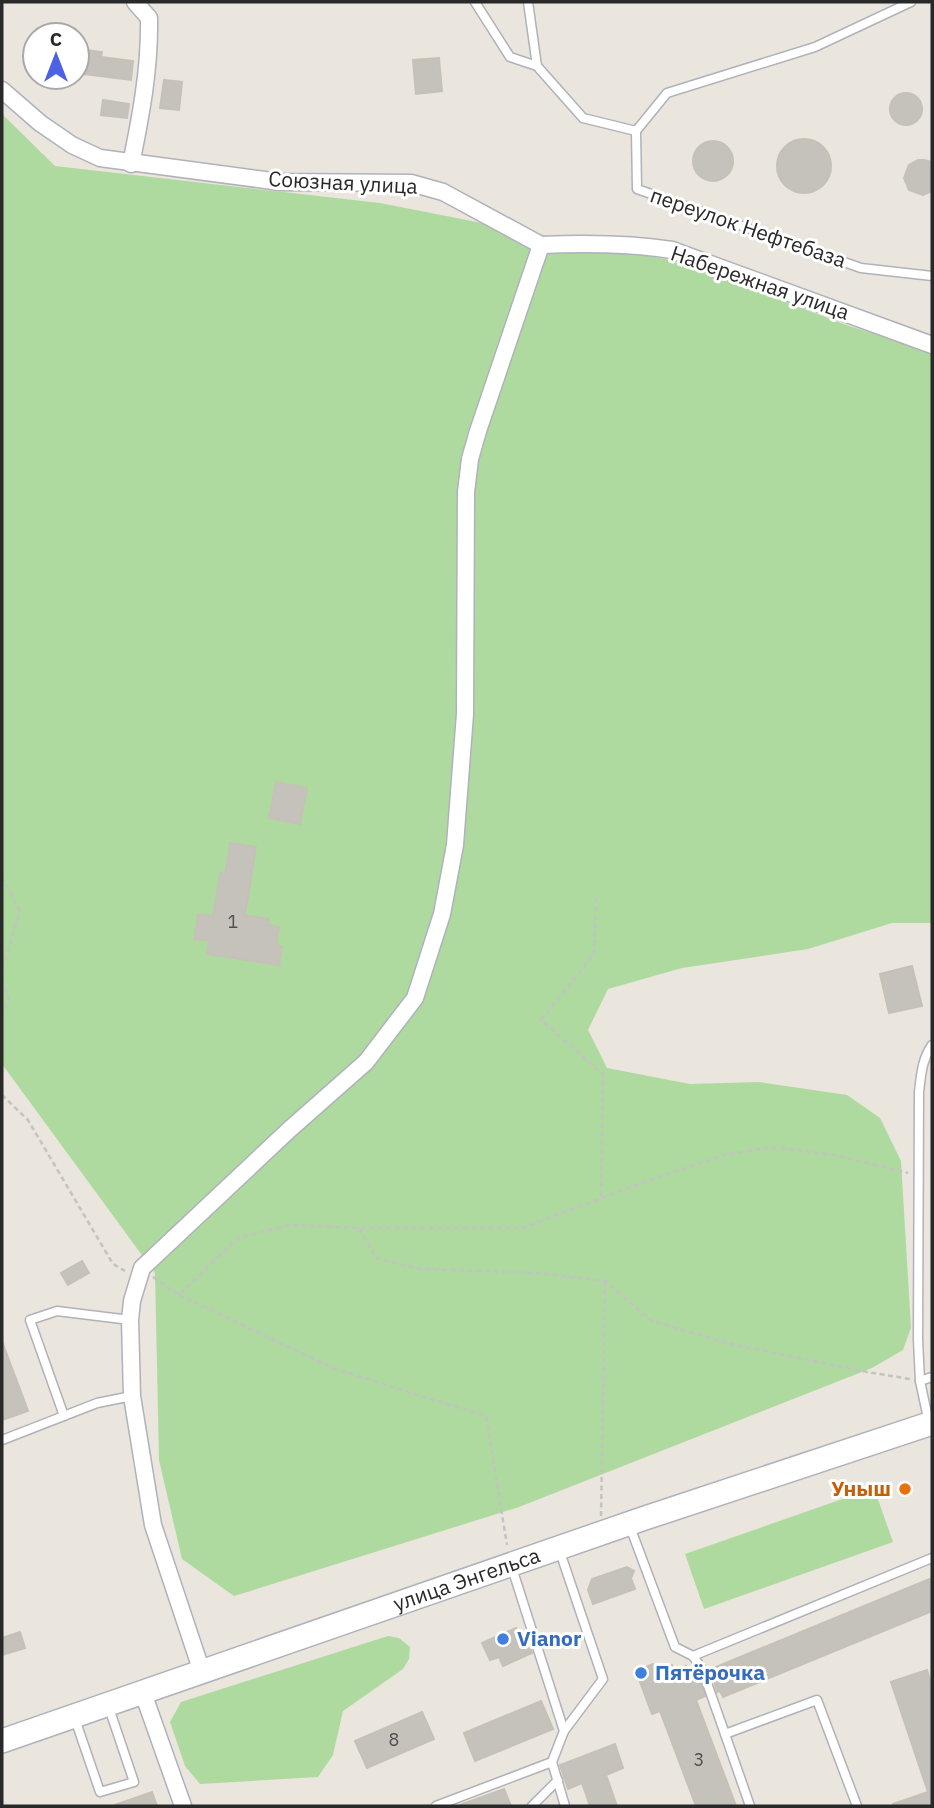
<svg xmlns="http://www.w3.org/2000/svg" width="934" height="1808" font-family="'IBM Plex Sans',sans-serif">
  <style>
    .green { fill: #afda9f }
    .building { fill: #c5c2bc; stroke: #c5c1b7; stroke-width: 2 }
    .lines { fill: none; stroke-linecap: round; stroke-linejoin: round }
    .service-casing { stroke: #b0b2bb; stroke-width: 11 }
    .minor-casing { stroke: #b0b2bb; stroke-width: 19 }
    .secondary-casing { stroke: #b0b2bb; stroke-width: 26 }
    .path { stroke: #c3c3c3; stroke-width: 2.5; stroke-dasharray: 5 3.5; stroke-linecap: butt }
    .service { stroke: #fff; stroke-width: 8 }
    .minor { stroke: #fff; stroke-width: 16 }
    .secondary { stroke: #fff; stroke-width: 23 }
    .food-dot { fill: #e8710a; stroke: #fff; stroke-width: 2.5 }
    .shop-dot { fill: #3f7fe0; stroke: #fff; stroke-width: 2.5 }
    .labels { text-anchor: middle; stroke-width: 6; stroke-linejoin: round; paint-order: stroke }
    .number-label { font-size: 18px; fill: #504f4e }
    .street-label { font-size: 21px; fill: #292929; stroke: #fff }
    .food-label { font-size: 21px; font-weight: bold; fill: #c56008; stroke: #fff; text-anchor: end }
    .shop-label { font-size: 21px; font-weight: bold; fill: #366cbe; stroke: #fff; text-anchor: start }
  </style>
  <rect width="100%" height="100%" fill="#eae5dd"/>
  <g class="green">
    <path d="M2,114L55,166L380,203L680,262L849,326L932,351V923H892L808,949L682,968L608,989L588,1030L607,1068L690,1084L759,1082L847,1095L880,1118L901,1161L911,1328L903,1350L872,1368L519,1507L234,1596L182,1559L159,1460L155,1273L2,1064Z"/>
    <path d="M874,1488L893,1542L704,1609L685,1554Z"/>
    <path d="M388,1636L399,1638L410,1647L409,1659L403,1669L343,1711L333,1755L318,1777L200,1784L185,1766L170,1722L181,1702Z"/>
  </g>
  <g class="building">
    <path d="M77,49L102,52L101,57L133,61L131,80L77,73Z"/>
    <path d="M439,58L442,91L416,94L413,60Z"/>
    <path d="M164,80L182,82L179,110L160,108Z"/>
    <circle cx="906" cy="109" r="16"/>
    <path d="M103,100L129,104L127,118L101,115Z"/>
    <circle cx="804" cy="166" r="27"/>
    <circle cx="713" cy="161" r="20"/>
    <path d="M924,160L932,162V191L923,195L909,190L904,178L909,165L918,160Z"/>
    <path d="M276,782L307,788L300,824L269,818Z"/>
    <path d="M230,843L256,847L245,915L269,919L268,925L279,927L276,945L282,946L279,965L207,954L209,941L194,939L198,914L213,916L220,873L225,874Z"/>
    <path d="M912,966L922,1006L889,1013L880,974Z"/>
    <path d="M82,1261L89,1273L68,1285L61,1273Z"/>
    <path d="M3,1344L28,1411L2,1420V1345Z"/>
    <path d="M627,1567L634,1571L631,1578L635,1589L593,1604L588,1590L592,1579Z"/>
    <path d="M932,1578V1611L723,1697L720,1691L717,1692L711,1669Z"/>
    <path d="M516,1628L521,1640L527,1638L532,1653L503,1666L499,1657L490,1660L482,1643Z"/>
    <path d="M20,1632L25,1648L2,1655V1638Z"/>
    <path d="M653,1664L656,1671L672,1665L674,1671L686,1666L690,1679L698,1677L705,1696L696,1700L736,1806H696L660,1711L652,1714L636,1671Z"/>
    <path d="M927,1670L932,1687V1806H893V1804L928,1792L891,1682Z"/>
    <path d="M541,1701L553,1729L475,1761L464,1733Z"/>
    <path d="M422,1712L434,1739L367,1768L355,1741Z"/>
    <path d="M615,1744L623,1768L606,1775L617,1806H590L582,1783L568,1789L560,1765Z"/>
    <path d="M504,1789L511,1806H460V1805Z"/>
    <path d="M152,1792L157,1806H115V1805Z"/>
  </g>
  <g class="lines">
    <g class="service-casing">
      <g id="service">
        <path d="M475,2L510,57L537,66"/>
        <path d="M528,2L537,66L583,118L636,131"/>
        <path d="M911,2L815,47L667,93L636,131L637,189L861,268L932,276"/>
        <path d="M920,1381L932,1377"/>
        <path d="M64,1416L30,1320L57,1311L130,1320"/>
        <path d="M929,1423L920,1381L918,1340L919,1092C921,1075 922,1059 932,1045"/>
        <path d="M2,1440L97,1403L132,1396"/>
        <path d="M629,1524L675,1647L693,1656L702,1669L725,1734L817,1700L857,1806"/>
        <path d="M512,1568L564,1731"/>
        <path d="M693,1656L932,1558"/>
        <path d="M75,1719L100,1792L134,1782L109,1708"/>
        <path d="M725,1734L750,1806"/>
        <path d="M552,1762L564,1731L603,1679L559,1549"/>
        <path d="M436,1806L552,1762L565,1806"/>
        <path d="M532,1806L558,1780"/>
      </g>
    </g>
    <g class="minor-casing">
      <g id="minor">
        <path d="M2,90L40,123L72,145L100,158L280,182L411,183L443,192L541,245"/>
        <path d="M131,164C141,115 150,68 149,18L135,2"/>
        <path d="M541,245C586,243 628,243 672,250L932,345"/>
        <path d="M202,1672L153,1525L132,1396L130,1320L132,1301L142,1268L290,1129L366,1062L415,998L442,914L455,845L465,714L466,492L470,459L478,431L541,245"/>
        <path d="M143,1693L183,1806"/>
      </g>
    </g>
    <g class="secondary-casing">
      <g id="secondary">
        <path id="s1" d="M2,1741L645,1518L932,1423"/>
      </g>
    </g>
    <g class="path">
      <path d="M2,877L20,911L2,971"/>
      <path d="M596,898L594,954L541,1020L603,1074L601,1198"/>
      <path d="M2,980L9,1000L2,1016"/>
      <path d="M2,1095L28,1120L113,1264L125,1271"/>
      <path d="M359,1228L376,1258L421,1269L537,1273L605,1281L650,1320L726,1343L867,1372L910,1379"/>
      <path d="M153,1277L179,1295L238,1238L290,1225L358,1228H523L658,1177L725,1155L771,1147L834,1155L908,1173"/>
      <path d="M179,1295L335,1369L486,1416L507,1545"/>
      <path d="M601,1516L605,1281"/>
    </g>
    <use href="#service" class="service"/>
    <use href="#minor" class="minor"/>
    <use href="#secondary" class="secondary"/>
  </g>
  <circle class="food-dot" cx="905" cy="1489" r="7"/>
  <g class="shop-dot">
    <circle cx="503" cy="1639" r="7"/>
    <circle cx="641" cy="1673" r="7"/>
  </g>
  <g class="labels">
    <g class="number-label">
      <text x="233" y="928">1</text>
      <text x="394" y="1746">8</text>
      <text x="699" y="1766">3</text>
    </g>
    <g class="street-label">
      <text transform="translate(343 183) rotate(3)" y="7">Союзная улица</text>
      <text transform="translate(748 228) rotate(19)" y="7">переулок Нефтебаза</text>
      <text transform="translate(760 283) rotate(19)" y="7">Набережная улица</text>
      <text dy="7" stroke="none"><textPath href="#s1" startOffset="492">улица Энгельса</textPath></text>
    </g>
    <g class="food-label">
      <text x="891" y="1496">Уныш</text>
    </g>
    <g class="shop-label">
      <text x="517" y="1646">Vianor</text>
      <text x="655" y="1680">Пятёрочка</text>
    </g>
  </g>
  <rect width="934" height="1808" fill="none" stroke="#292929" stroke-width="7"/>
  <g transform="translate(56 56)"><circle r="33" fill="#ffffff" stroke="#a9a9a9" stroke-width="2"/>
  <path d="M0-5L12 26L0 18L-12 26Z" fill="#4e61e5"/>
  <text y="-10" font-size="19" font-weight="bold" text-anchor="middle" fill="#292929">С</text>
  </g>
</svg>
